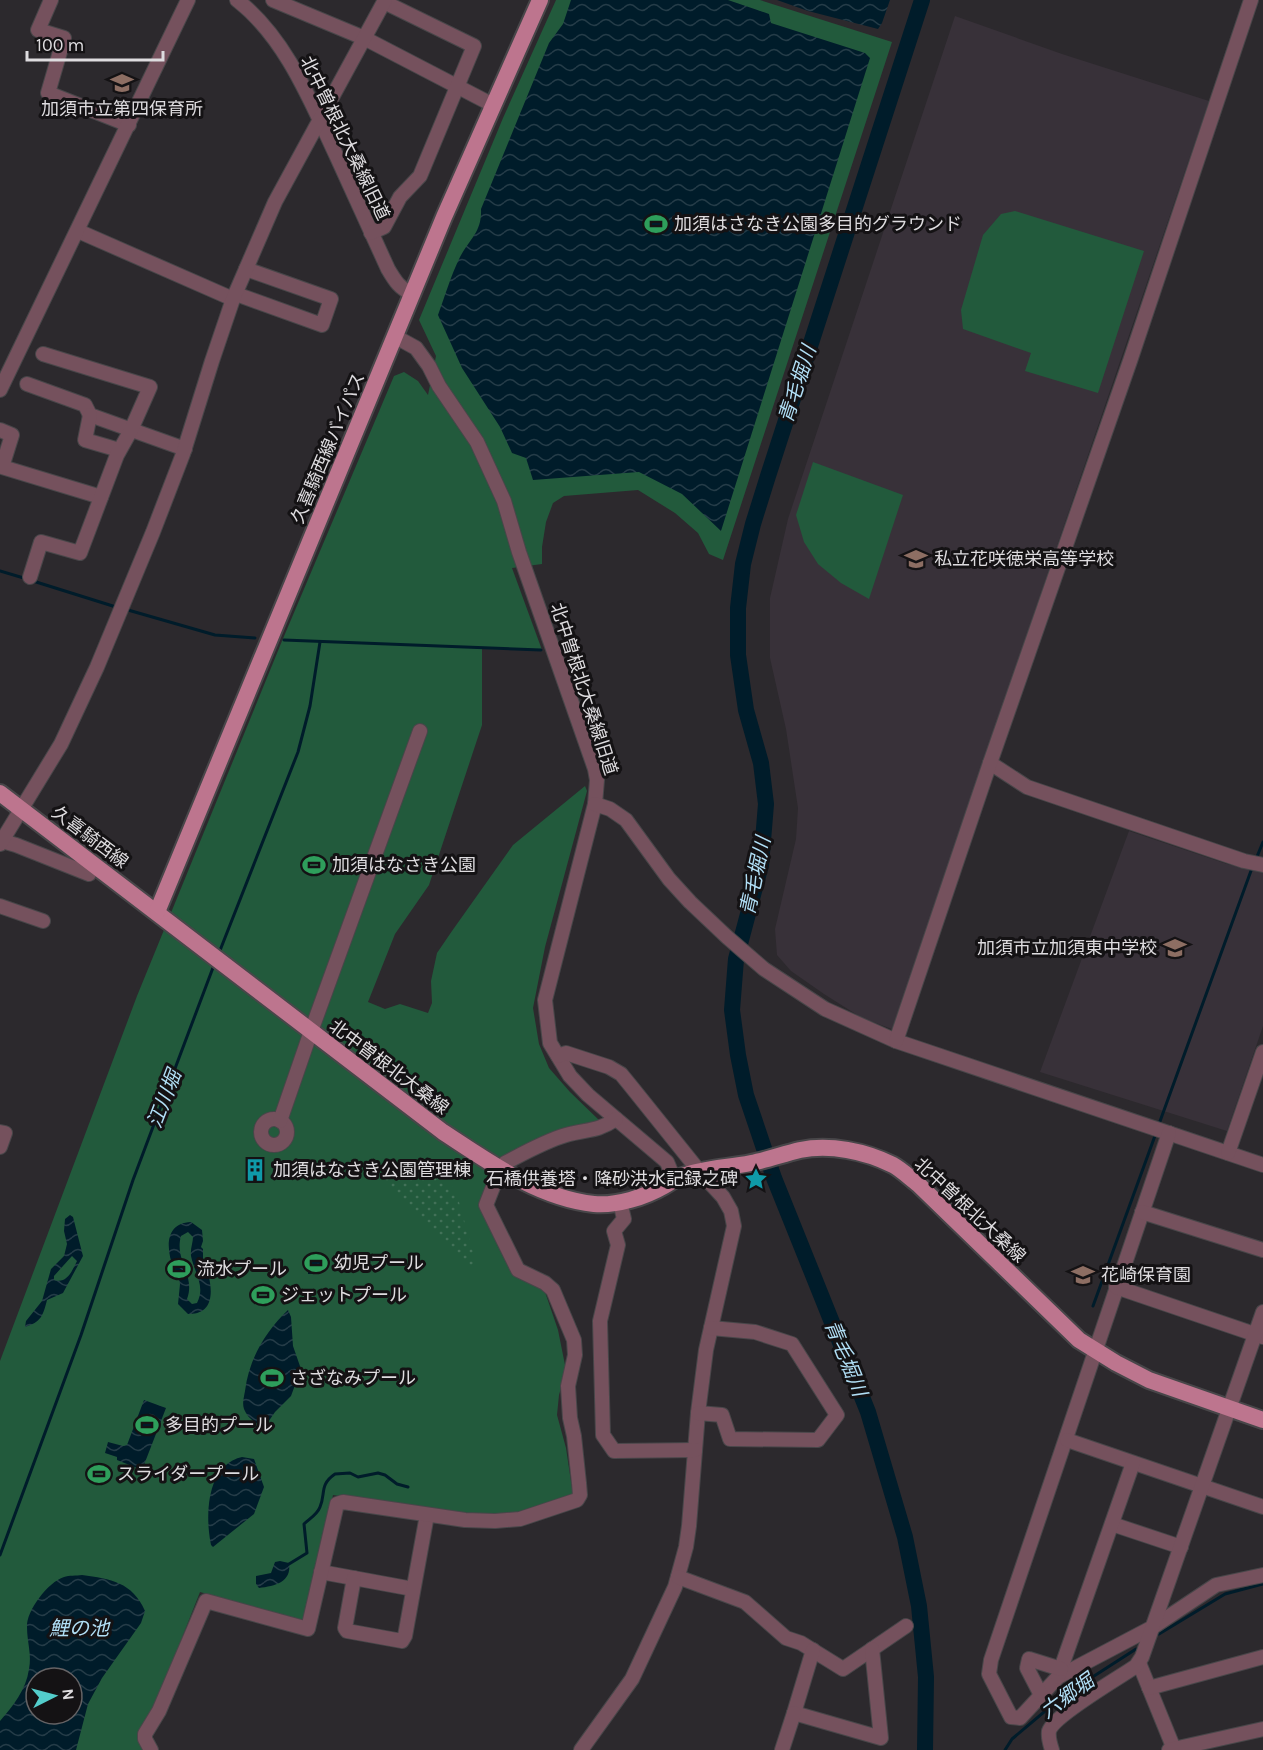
<svg xmlns="http://www.w3.org/2000/svg" width="1263" height="1750" font-family="Karla,'Noto Sans JP',sans-serif">
  <style>
    .built { fill: #383139 }
    .grass { fill: #225a3c; fill-rule: evenodd }
    .park { fill: url(#park-dots) }
    .water { fill: url(#water-waves); fill-rule: evenodd }
    .lines { fill: none; stroke-linecap: round; stroke-linejoin: round }
    .stream { stroke: #001c2a; stroke-width: 3 }
    .river { stroke: #001c2a; stroke-width: 16 }
    .minor-casing { stroke: #484649; stroke-width: 16 }
    .major-casing { stroke: #484649; stroke-width: 20 }
    .minor { stroke: #75515d; stroke-width: 14 }
    .major { stroke: #bd758e; stroke-width: 16 }
    .labels { text-anchor: middle; stroke-width: 6; stroke-linejoin: round; paint-order: stroke }
    .poi-label { font-size: 18px; fill: #dedcdf; stroke: #141214; text-anchor: start }
    .street-label { font-size: 18px; fill: #dedcdf; stroke: #141214 }
    .water-label { font-size: 20px; font-style: italic; fill: #b1dff6; stroke: #141214 }
  </style>
  <defs>
    <pattern id="park-dots" width="8" height="8" patternUnits="userSpaceOnUse" patternTransform="scale(1.5)"><rect width="8" height="8" fill="#225a3c"/><path d="M2 2h.1M6 6h.1" fill="none" stroke="#427158" stroke-width="1.8" stroke-linecap="round"/></pattern>
    <pattern id="water-waves" width="16" height="10" patternUnits="userSpaceOnUse" patternTransform="scale(1.5)"><rect width="16" height="10" fill="#001c2a"/><path d="M0 5q4-4 8 0t8 0" fill="none" stroke="#253c48"/></pattern>
  </defs>
  <rect width="100%" height="100%" fill="#2c292d"/>
  <g class="built">
    <path d="M955,16L1062,54L1209,101L892,1029L862,1018L824,994L791,971L777,955L775,929L796,839L798,808L786,729L770,658V598L788,519Z"/>
    <path d="M1129,831L1227,864L1263,871V1026L1227,1131L1040,1072Z"/>
  </g>
  <g class="grass">
    <path d="M556,0H760L892,42L723,560L709,554L698,533L675,513L638,490L564,496L553,503L546,522L542,547V564L512,568L542,650L482,649V725L477,740L429,885L395,934L368,1002L385,1009L400,1004L428,1013L432,1003L431,981L437,953L452,931L513,845L585,786L587,791L545,947L533,1008L539,1044L549,1068L570,1092L601,1122L502,1158L483,1205L515,1272L544,1289L558,1330L566,1370L559,1395L557,1415L566,1448L573,1495L523,1513L493,1516L415,1508L333,1495L305,1622L200,1592L155,1706L138,1736L144,1750H0V1361L137,996L282,641L394,376L404,372L418,381L428,395L436,356L419,320L503,118ZM36,1678H72V1714H36Z"/>
    <path d="M1015,211L1144,251L1098,393L1025,371L1031,353L963,329L961,310L983,235L1001,214Z"/>
    <path d="M813,462L903,495L869,599L841,583L818,564L804,542L796,515Z"/>
  </g>
  <path class="park" d="M403,1162L455,1188L477,1266L471,1271L380,1177Z"/>
  <g class="water">
    <path d="M571,0H728L769,14L771,23L865,53L870,58L721,531L682,494L639,472L533,480L526,458L512,453L500,427L462,368L438,315C445,296 451,275 460,257C470,238 482,232 481,209L549,43L563,24Z"/>
    <path d="M770,0H890L882,23L878,29L808,11L777,0Z"/>
    <path d="M70,1215L73,1217L83,1256L63,1293L47,1300C43,1316 41,1322 25,1327L26,1321L42,1301L51,1269L64,1256L67,1244L64,1231L65,1219ZM72,1256L77,1261C72,1271 67,1284 54,1280V1276Z"/>
    <path d="M191,1222L202,1230L203,1241L201,1247L203,1249V1258L208,1266L206,1267C213,1287 216,1315 188,1314L178,1304L180,1284L178,1275L172,1271L174,1269C166,1250 164,1223 191,1222ZM188,1232L193,1237C193,1243 190,1249 191,1256C194,1272 206,1286 197,1303L192,1304L187,1299C196,1276 174,1260 181,1236Z"/>
    <path d="M316,1253L323,1258L325,1267L320,1274H308V1257L310,1254Z"/>
    <path d="M288,1310L291,1317L293,1346L301,1369L291,1396L275,1412L264,1428C256,1423 248,1419 244,1409C242,1403 244,1397 245,1391C249,1359 265,1332 288,1310Z"/>
    <path d="M144,1400L166,1408L142,1470L117,1460V1457L105,1453L108,1442L123,1446L127,1445Z"/>
    <path d="M242,1457L254,1459L264,1487L254,1514L213,1547L211,1545C205,1516 206,1465 242,1457Z"/>
    <path d="M280,1561L289,1563C292,1582 275,1586 259,1588L256,1584V1576L271,1573L275,1562Z"/>
    <path d="M82,1575C111,1579 132,1582 145,1611L141,1623L102,1678L88,1704L76,1750H0V1721C13,1706 26,1690 29,1669C32,1655 27,1642 27,1627C26,1611 48,1582 64,1577C69,1575 76,1576 82,1575ZM36,1678H72V1714H36Z"/>
  </g>
  <g class="lines">
    <g class="stream">
      <path d="M0,571L27,579"/>
      <path d="M33,581L116,607"/>
      <path d="M128,610L215,635L255,638"/>
      <path d="M284,640L541,650"/>
      <path d="M1256,859L1263,842"/>
      <path d="M219,953L298,752L310,706L320,642"/>
      <path d="M1159,1124L1252,868"/>
      <path d="M1093,1306L1156,1133"/>
      <path d="M0,1555L81,1335L133,1180L214,965"/>
      <path d="M289,1564L307,1553L304,1524C309,1519 317,1515 320,1507C326,1493 319,1485 335,1474L350,1473L358,1477L378,1473L385,1475L397,1484L408,1487"/>
      <path d="M1159,1634L1225,1594L1263,1584"/>
      <path d="M1005,1750L1012,1739L1063,1696L1136,1649"/>
    </g>
    <path class="river" d="M922,0L768,476L753,524L743,564L738,608V655L746,710L761,763L766,804L761,865L736,959L732,1010L738,1055L746,1095L774,1178L868,1412L905,1537L919,1606L926,1677L925,1750"/>
    <g class="minor-casing">
      <g id="minor">
        <path d="M51,0L38,30L64,38L48,93L129,125"/>
        <path d="M237,0C286,38 311,102 337,157C354,194 371,232 388,269C395,281 400,289 413,294"/>
        <path d="M273,0L364,38L493,105"/>
        <path d="M78,231L233,299"/>
        <path d="M371,233L384,227L400,197L420,176L474,46L384,2"/>
        <path d="M236,294L322,325L331,299L246,269"/>
        <path d="M396,337L416,348L429,366L439,386L477,442L504,501L519,552L595,769L597,780L595,804L545,1000L550,1043L570,1076L588,1095L667,1162L674,1179"/>
        <path d="M27,384L85,405L90,415L185,449"/>
        <path d="M0,390L188,0"/>
        <path d="M90,415L85,440L119,450"/>
        <path d="M0,430L12,435L2,467L101,497"/>
        <path d="M30,577L41,542L80,553L117,455L131,430L150,387L43,354"/>
        <path d="M990,763L1027,787L1244,861L1263,865"/>
        <path d="M595,804L610,809L626,820L669,879L690,902L727,937L764,969L825,1009L896,1041L1263,1165"/>
        <path d="M2,841L16,845L89,874"/>
        <path d="M0,844L61,744L97,667L153,532L183,454L212,361L233,299L275,202L385,0"/>
        <path d="M0,906L43,921"/>
        <path d="M896,1041L990,763L1130,361L1251,0"/>
        <path d="M558,1056L566,1053L609,1067L621,1074L630,1085L699,1171L723,1197L731,1211L734,1226L706,1350L698,1413L689,1526L686,1547L675,1587L632,1679L581,1750"/>
        <circle cx="274" cy="1132" r="13"/>
        <path d="M280,1121L309,1037L420,731"/>
        <path d="M0,1132L5,1133L0,1147"/>
        <path d="M1169,1133L991,1660L989,1674L1011,1717L1020,1718L1058,1677L1153,1627L1216,1585L1263,1575"/>
        <path d="M1228,1153L1263,1052"/>
        <path d="M620,1202L624,1219L614,1231L618,1245L600,1321L603,1435L614,1451L695,1450"/>
        <path d="M1142,1212L1263,1250"/>
        <path d="M1116,1287L1263,1337"/>
        <path d="M698,1413L722,1415L730,1439L818,1440L837,1415L792,1344L755,1332L711,1328"/>
        <path d="M1067,1440L1263,1507"/>
        <path d="M1112,1524L1181,1547"/>
        <path d="M321,1572L413,1589"/>
        <path d="M678,1577L745,1602L786,1638L801,1643L843,1669L906,1626"/>
        <path d="M354,1578L345,1628L347,1631L402,1641L405,1636L427,1515"/>
        <path d="M813,1650L794,1713L881,1738L872,1649"/>
        <path d="M1139,1663L1174,1749"/>
        <path d="M1058,1677L1133,1463"/>
        <path d="M1149,1688L1263,1657"/>
        <path d="M1041,1695L1027,1668L1029,1659L1061,1669"/>
        <path d="M151,1750L145,1739V1734L159,1711L206,1601L308,1629L337,1504L343,1502L465,1520L495,1521L520,1519L577,1500L580,1495L579,1483L574,1436L570,1418L568,1386L575,1355L574,1340L553,1290L545,1283L518,1270L486,1205L500,1169L505,1163C524,1153 545,1141 566,1135C586,1129 597,1132 616,1119"/>
        <path d="M782,1750L794,1713"/>
        <path d="M1052,1750C1050,1744 1048,1737 1049,1731C1054,1715 1119,1678 1136,1666L1142,1657L1263,1312"/>
        <path d="M1169,1750L1263,1729"/>
      </g>
    </g>
    <g class="major-casing">
      <g id="major">
        <path d="M0,793L443,1132C489,1162 538,1198 594,1204C617,1206 645,1197 664,1186C670,1183 674,1179 680,1177C703,1168 727,1168 751,1163C767,1160 783,1154 800,1150C830,1144 865,1151 893,1165C902,1170 910,1178 918,1184L1079,1340L1116,1363L1149,1380L1263,1420"/>
        <path d="M157,912L444,217L540,0"/>
      </g>
    </g>
    <use href="#minor" class="minor"/>
    <use href="#major" class="major"/>
  </g>
  <defs>
    <g id="school-bare" transform="scale(1.8)"><path d="M0-5L7-2L0 1L-7-2ZM-4 1L0 2.5L4 1V4Q0 6-4 4Z" fill="#8d6e63" stroke="#141214" stroke-width="2.5" paint-order="stroke"/></g>
    <g id="stadium-bare" transform="scale(1.8)"><path d="M0-5a6.5 5 0 1 0 0 10a6.5 5 0 1 0 0-10ZM-3.5-1.8h7v3.6h-7Z" fill="#2e9e5b" stroke="#141214" stroke-width="2.5" paint-order="stroke"/></g>
    <g id="building-bare" transform="scale(1.8)"><path d="M-4-6H4V6H1V3H-1V6H-4ZM-2.5-4.3h1.7v1.8h-1.7ZM.8-4.3h1.7v1.8H.8ZM-2.5-1h1.7V.8h-1.7ZM.8-1h1.7V.8H.8Z" fill="#0f9aa8" stroke="#141214" stroke-width="2.5" paint-order="stroke"/></g>
    <g id="sight-bare" transform="scale(1.8)"><path d="M0-6L1.8-2.2L6-1.7L2.9 1.2L3.7 5.4L0 3.3L-3.7 5.4L-2.9 1.2L-6-1.7L-1.8-2.2Z" fill="#0f9aa8" stroke="#141214" stroke-width="2.5" paint-order="stroke"/></g>
  </defs>
  <g fill-rule="evenodd">
    <use href="#school-bare" x="122" y="83"/>
    <use href="#stadium-bare" x="656" y="224"/>
    <use href="#school-bare" x="916" y="559"/>
    <use href="#stadium-bare" x="314" y="865"/>
    <use href="#school-bare" x="1175" y="948"/>
    <use href="#building-bare" x="255" y="1170"/>
    <use href="#sight-bare" x="756" y="1179"/>
    <use href="#stadium-bare" x="316" y="1263"/>
    <use href="#stadium-bare" x="179" y="1269"/>
    <use href="#school-bare" x="1083" y="1275"/>
    <use href="#stadium-bare" x="263" y="1295"/>
    <use href="#stadium-bare" x="272" y="1378"/>
    <use href="#stadium-bare" x="147" y="1425"/>
    <use href="#stadium-bare" x="99" y="1474"/>
  </g>
  <g class="labels">
    <g class="poi-label">
      <text x="122" y="115" text-anchor="middle">加須市立第四保育所</text>
      <text x="674" y="230">加須はさなき公園多目的グラウンド</text>
      <text x="934" y="565">私立花咲徳栄高等学校</text>
      <text x="332" y="871">加須はなさき公園</text>
      <text x="1157" y="954" text-anchor="end">加須市立加須東中学校</text>
      <text x="273" y="1176">加須はなさき公園管理棟</text>
      <text x="738" y="1185" text-anchor="end">石橋供養塔・降砂洪水記録之碑</text>
      <text x="334" y="1269">幼児プール</text>
      <text x="197" y="1275">流水プール</text>
      <text x="1101" y="1281">花崎保育園</text>
      <text x="281" y="1301">ジェットプール</text>
      <text x="290" y="1384">さざなみプール</text>
      <text x="165" y="1431">多目的プール</text>
      <text x="117" y="1480">スライダープール</text>
    </g>
    <g class="street-label">
      <text transform="translate(345 138) rotate(64)" y="6">北中曽根北大桑線旧道</text>
      <text transform="translate(328 448) rotate(-67)" y="6">久喜騎西線バイパス</text>
      <text transform="translate(584 689) rotate(72)" y="6">北中曽根北大桑線旧道</text>
      <text transform="translate(90 837) rotate(37)" y="6">久喜騎西線</text>
      <text transform="translate(389 1067) rotate(37)" y="6">北中曽根北大桑線</text>
      <text transform="translate(970 1210) rotate(43)" y="6">北中曽根北大桑線</text>
    </g>
    <g class="water-label">
      <text transform="translate(797 384) rotate(-72)" y="7">青毛堀川</text>
      <text transform="translate(755 876) rotate(-78)" y="7">青毛堀川</text>
      <text transform="translate(164 1099) rotate(-69)" y="7">江川堀</text>
      <text transform="translate(846 1358) rotate(68)" y="7">青毛堀川</text>
      <text x="79" y="1635">鯉の池</text>
      <text transform="translate(1067 1696) rotate(-36)" y="7">六郷堀</text>
    </g>
  </g>
  <g transform="translate(54 1696) rotate(84)"><circle r="28" fill="#141214" stroke="#656365" stroke-width="1.5"/>
  <path d="M0-4.5L10 22L0 15L-10 22Z" fill="#53cdcb"/>
  <text y="-9" font-size="16" font-weight="bold" text-anchor="middle" fill="#dedcdf">N</text>
  </g>
  <path d="M27 51v9h136v-9" fill="none" stroke="#dedcdf" stroke-width="3"/>
  <text x="36" y="51" font-size="18" fill="#dedcdf" stroke="#141214" stroke-width="4.5" paint-order="stroke">100 m</text>
</svg>
